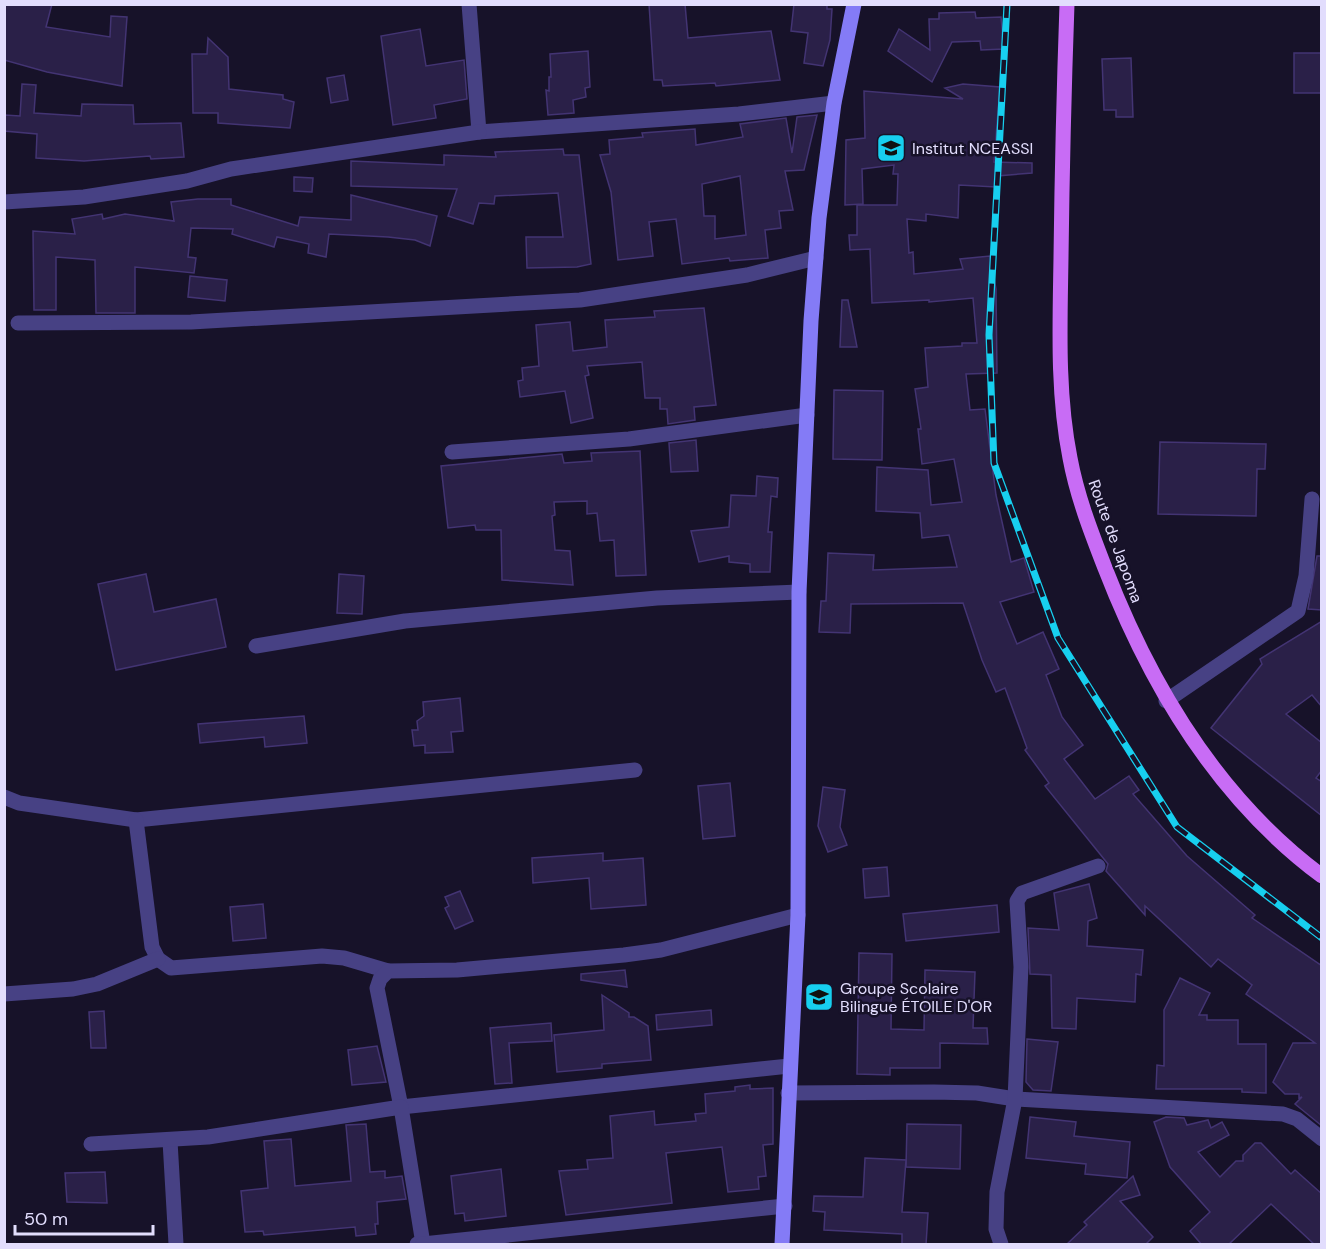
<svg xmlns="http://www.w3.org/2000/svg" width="1326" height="1249" font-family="'DM Sans',sans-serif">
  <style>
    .building { fill: #2a2048; stroke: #433473; stroke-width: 1.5; fill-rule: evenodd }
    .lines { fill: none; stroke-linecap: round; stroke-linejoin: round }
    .minor { stroke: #474184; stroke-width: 15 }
    .secondary { stroke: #847bf6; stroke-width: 15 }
    .primary { stroke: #c86cf5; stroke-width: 15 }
    .rail-casing { stroke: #17cfef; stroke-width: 7 }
    .rail { stroke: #171229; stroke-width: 4.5; stroke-dasharray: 14; stroke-linecap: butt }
    .labels { text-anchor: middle; stroke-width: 5; stroke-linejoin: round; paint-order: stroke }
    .poi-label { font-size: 16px; fill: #e2ddfd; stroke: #171229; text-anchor: start }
    .street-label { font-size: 16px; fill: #e2ddfd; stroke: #171229 }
  </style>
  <rect width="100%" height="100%" fill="#171229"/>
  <g class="building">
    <path d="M4,4H52L46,27L110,37L111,16L127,17L122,86L47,72L4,60Z"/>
    <path d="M649,4H685L688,38L771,31L780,80L716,86L715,83L663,86L662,80H654Z"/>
    <path d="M794,4H827V9H832L830,40L823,66L804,63L808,33L791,31Z"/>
    <path d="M975,12L976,18L1001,17L1004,49L981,50L980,41L952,42L932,82L888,51L899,29L930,50L929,19H939V13Z"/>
    <path d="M420,29L426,66L464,60L467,99L434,105L436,118L393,125L381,36Z"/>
    <path d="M208,38L228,57L229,89L283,95V99L294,102L290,128L218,123V113H193L192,54H207Z"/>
    <path d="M588,51L590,87L585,88L586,97L573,100L574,113L548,115L546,90L549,91V77H551L550,54Z"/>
    <rect x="1294" y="53" width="28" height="40"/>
    <path d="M1131,58L1133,117H1116V110H1104L1102,59Z"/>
    <path d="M344,75L348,100L331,103L327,78Z"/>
    <path d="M22,84L36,85L34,113L81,116L82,104L133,105L134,124L181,123L184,157L151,159L150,156L84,161L36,158L37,134L4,131L5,115L20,116Z"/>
    <path d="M963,84L1000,87L994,162L1032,163V173L997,176L996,187L959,185L958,218L926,214V221L907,219L909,253L913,252L914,274L963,269L960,259L990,256L996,289L997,373L966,374L970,410L985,409L996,495L1011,562L1024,558L1034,592L1000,602L1017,644L1043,632L1059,669L1046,675L1062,717L1083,745L1064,759L1095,799L1129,776L1139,790L1133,794L1187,856L1255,915L1252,918L1322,966V1126L1295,1104L1302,1097L1299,1098V1094H1285L1273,1082L1293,1043H1315L1246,994L1252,985L1218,959L1211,967L1145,906V915L1106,871L1108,864L1045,786L1049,783L1025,750L1027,748L1005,688L996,692L982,660L963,603L851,604L850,633L819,632L821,601H826L828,553L874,555L873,570L957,567L949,535L922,538L920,513L876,511L877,467L928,470L931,505L962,502L954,459L922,464L918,429H921L915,389L928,387L925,348L962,346V343H977L973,298L929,302V300L872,303L870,249L850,250L849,235H857V205H897L898,174H893L894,165L862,169L863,204L845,205L846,140L865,138L864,91L963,99L945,88Z"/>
    <path d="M817,115L804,170L785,171L793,210L779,211L781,228L765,230L768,258L730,261L729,258L682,264L676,219L649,222L653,256L618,260L611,192L600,155L610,154L609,140L643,137L642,133L695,129L696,145L743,137L740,124L786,118L792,153L797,117ZM740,176L746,235L715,239V216H704L702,184Z"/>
    <path d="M563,149L564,155H579L591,264L577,267L527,268L526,237H563L558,193L495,196L494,204L479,203L473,224L448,216L457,189L351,186V161L444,165V155L496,157L495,152Z"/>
    <path d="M294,177L313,178L312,192L294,191Z"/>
    <path d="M351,195L437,216L430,246L415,240L388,237L329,234L326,257L308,253L309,244L277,237L274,247L232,234L233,229L191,228L188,257L196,258L194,273L135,267V313H96L95,260L56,257V310H34L33,231L75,234L72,219L102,214L103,219L125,214L174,221L171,202L198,199H231V205L298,226L300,217L351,220Z"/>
    <path d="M190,276L227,280L225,301L188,297Z"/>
    <path d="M842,300H848L857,347H840Z"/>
    <path d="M704,308L716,405L694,407L695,420L668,424L667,409H660V398H645L642,362L587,366L589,375L585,376L593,418L571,423L565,391L520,397L518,381L523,380L522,368L539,366L536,325L570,322L573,351L607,347L605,320L655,317L654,311Z"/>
    <path d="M834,390L883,391L882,460L833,459Z"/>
    <path d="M696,440L698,471L671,472L669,443Z"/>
    <path d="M1160,442L1266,444L1265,469H1257L1256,516L1158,514Z"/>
    <path d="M640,451L646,575L616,576L614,540L600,541L597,513L587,514V501L554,502L555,515L552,516L555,550L570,551L573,585L502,580L501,530H476L475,525L448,528L441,466L562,454L564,463L592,461L591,453Z"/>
    <path d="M757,476L778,478L777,497L771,496L768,532H772L770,572H750V564L729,562V556L699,562L691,531L729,527L731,495L756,496Z"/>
    <path d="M1317,556H1322V610L1308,609Z"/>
    <path d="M146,574L154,612L216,599L226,647L116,670L98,584Z"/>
    <path d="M339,574L364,576L362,614L337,613Z"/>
    <path d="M1322,621V707L1312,695L1286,714L1322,743V770L1316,778L1322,782V816L1211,728L1262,664L1260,659Z"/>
    <path d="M460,698L463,731L451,732L453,752L425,753V745L414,746L412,730H418L417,721L424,716L423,702Z"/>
    <path d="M304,716L307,743L265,747L264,737L200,743L198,724Z"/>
    <path d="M730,783L735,836L703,839L698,786Z"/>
    <path d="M823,787L845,790L840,827L847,845L828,852L818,826Z"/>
    <path d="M603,853V861L643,858L646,905L591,909L589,878L533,883L532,858Z"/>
    <path d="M887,867L889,896L865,898L863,869Z"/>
    <path d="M1089,884L1097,918L1088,921L1087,946L1143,950L1141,975L1136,974L1135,1002L1077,998L1076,1029L1052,1028L1051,975L1030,974L1028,928L1059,930L1054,893Z"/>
    <path d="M460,891L473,921L455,929L445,908L449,906L445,897Z"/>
    <path d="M263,904L266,938L233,941L230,907Z"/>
    <path d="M997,905L999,932L906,941L903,914Z"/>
    <path d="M859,953L892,954L891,1029L924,1030L925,970L975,972L973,1028H987L988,1044L940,1043V1068H890V1075L857,1074Z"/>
    <path d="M625,970L627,987L581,980V974Z"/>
    <path d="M1180,978L1210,993L1199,1015H1207V1020H1238V1044H1266V1093L1242,1092V1089H1156L1157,1065L1164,1066V1010Z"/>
    <path d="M602,995L629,1013V1017H634L648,1026L651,1060L602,1064V1068L557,1072L554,1035L604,1030Z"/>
    <path d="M711,1010L712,1025L657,1030L656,1015Z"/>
    <path d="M104,1011L106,1048H91L89,1012Z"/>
    <path d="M551,1023L552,1041L509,1043L512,1083L495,1084L490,1028Z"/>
    <path d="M1027,1039L1058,1042L1051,1091L1033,1090L1026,1082Z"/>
    <path d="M377,1046L386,1082L352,1085L348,1050Z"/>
    <path d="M750,1085V1089L773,1088V1144L763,1145L766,1176L758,1177L759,1189L728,1192L722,1147L666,1153L672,1203L566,1215L559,1171L588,1169L587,1160L613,1158L610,1116L654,1111L655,1125L696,1121L695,1114L706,1113L705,1094L735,1091V1087Z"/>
    <path d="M1030,1117L1076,1122L1074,1136L1130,1142L1127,1178L1085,1174L1086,1164L1026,1158Z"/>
    <path d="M1166,1117L1184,1118L1187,1125L1208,1120L1211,1128L1222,1122L1229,1135L1198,1152L1220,1177L1236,1161H1243V1155L1255,1143H1261L1291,1174L1295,1170L1322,1194V1245H1315L1271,1204L1228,1245H1202L1190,1231L1210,1212L1170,1167L1154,1122Z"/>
    <path d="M366,1124L370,1172L385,1171V1178L402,1176L406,1199L377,1202L378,1224H375L376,1234L356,1236L355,1227L264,1235L263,1231L245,1232L241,1191L268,1188L264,1141L291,1139L295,1186L351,1181L346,1125Z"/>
    <path d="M907,1124L961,1125L960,1169L906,1167Z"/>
    <path d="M865,1158L906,1160L902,1212L928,1213L926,1245H902V1234L824,1230L825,1212L813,1211L814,1196L863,1197Z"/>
    <path d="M501,1169L506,1216L465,1221L464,1213L455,1214L451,1176Z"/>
    <path d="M105,1172L107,1203L67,1202L65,1173Z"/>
    <path d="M1133,1176L1140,1195L1120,1201L1153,1237L1145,1245H1066L1087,1225L1084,1222Z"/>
  </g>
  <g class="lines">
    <g class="minor">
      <path d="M469,4L479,132L739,114L834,103"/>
      <path d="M4,202L84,197L187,181L231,169L479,132"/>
      <path d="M18,323L191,322L580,300L747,275L816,258"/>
      <path d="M452,452L629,439L807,415"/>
      <path d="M256,646L405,621L657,598L799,592"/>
      <path d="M1166,701L1298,611L1306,576L1312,499"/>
      <path d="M4,797L19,803L136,820L635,770"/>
      <path d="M136,820L152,947L158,959L171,968L322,956L344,958L388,971"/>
      <path d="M4,994L73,989L97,984L158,959"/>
      <path d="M789,1066L401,1107L377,988L380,979L388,971L457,970L624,955L661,950L798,915"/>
      <path d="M788,1093L934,1092L977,1093L1015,1099L1283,1114L1297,1119L1322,1139"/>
      <path d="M170,1141L176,1244"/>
      <path d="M91,1144L208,1137L401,1107L423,1244H417"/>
      <path d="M423,1244L785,1206"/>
      <path d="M1001,1244L996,1229L997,1192L1015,1099L1021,967L1017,901L1022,893L1098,866"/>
    </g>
    <path class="secondary" d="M782,1244L798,915L799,592L811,321L819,218L834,103L854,4"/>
    <path class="primary" d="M1067,4C1064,89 1062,173 1061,258C1060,324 1057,393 1070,458C1077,496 1091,532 1105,568C1151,687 1218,799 1322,876"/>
    <g class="rail-casing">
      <path id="rail" d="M1007,4L989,335L994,463L1058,638L1177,827L1322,938"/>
    </g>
    <use href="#rail" class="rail"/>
  </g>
  <defs>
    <g id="school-square" transform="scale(1.5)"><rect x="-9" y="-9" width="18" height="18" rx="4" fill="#17cfef" stroke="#171229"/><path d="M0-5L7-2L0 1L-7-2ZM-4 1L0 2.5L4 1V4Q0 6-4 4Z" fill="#111"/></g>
  </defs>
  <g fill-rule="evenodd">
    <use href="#school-square" x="891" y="148"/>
    <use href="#school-square" x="819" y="997"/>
  </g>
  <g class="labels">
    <g class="poi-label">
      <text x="912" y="154">Institut NCEASSI</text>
      <text x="840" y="994">Groupe Scolaire<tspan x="840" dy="18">Bilingue ÉTOILE D'OR</tspan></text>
    </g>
    <g class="street-label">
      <text transform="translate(1116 541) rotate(70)" y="6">Route de Japoma</text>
    </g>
  </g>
  <rect width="1326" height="1249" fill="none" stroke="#e2ddfd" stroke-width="12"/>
  <path d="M15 1225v9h138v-9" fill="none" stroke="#e2ddfd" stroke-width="3"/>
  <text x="24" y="1225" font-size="18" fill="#e2ddfd" stroke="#171229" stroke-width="4.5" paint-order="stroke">50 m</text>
</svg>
